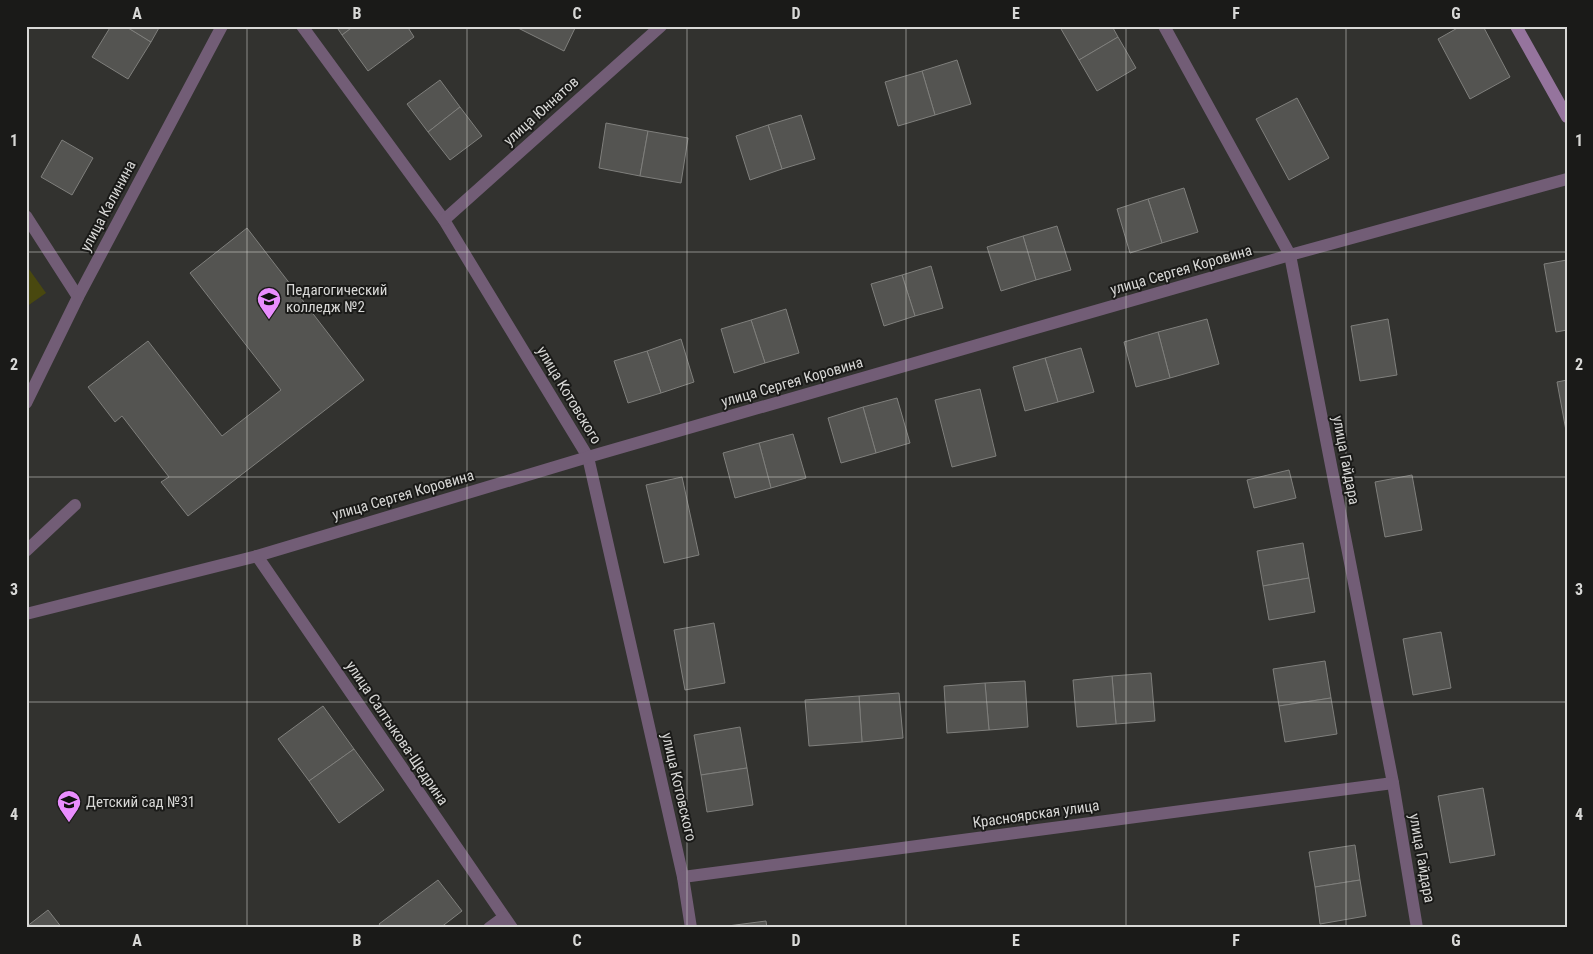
<svg xmlns="http://www.w3.org/2000/svg" width="1593" height="954" font-family="'Roboto Condensed',sans-serif">
  <style>
    .green { fill: #49480f }
    .building { fill: #545451; stroke: #7f7f7c }
    .lines { fill: none; stroke-linecap: round; stroke-linejoin: round }
    .lane { stroke: #725d76; stroke-width: 12 }
    .street { stroke: #725d76; stroke-width: 12 }
    .secondary { stroke: #95749d; stroke-width: 12 }
    .grid { fill: none; stroke: #d8d8d6; stroke-width: 1; stroke-opacity: 0.55 }
    .labels { text-anchor: middle; stroke-width: 4; stroke-linejoin: round; paint-order: stroke }
    .street-label { font-size: 15px; fill: #d8d8d6; stroke: #1a1a18 }
    .poi-label { font-size: 15px; fill: #d8d8d6; stroke: #1a1a18; text-anchor: start }
    .neatline { fill: none; stroke: #d8d8d6; stroke-width: 2 }
    .grid-label { font-size: 16px; text-anchor: middle; font-weight: bold; fill: #d8d8d6 }
  </style>
  <rect width="100%" height="100%" fill="#32322f"/>
  <path class="green" d="M26,265L46,293L26,307Z"/>
  <g class="building">
    <path d="M111,26H125L151,42L128,79L92,57Z"/>
    <path d="M125,26H160L151,42Z"/>
    <path d="M336,26H354L342,35Z"/>
    <path d="M354,26H407L414,37L368,71L342,35Z"/>
    <path d="M514,26H576L564,51Z"/>
    <path d="M1065,26H1112L1118,37L1079,60L1061,29Z"/>
    <path d="M1461,26H1483L1510,77L1470,99L1438,39Z"/>
    <path d="M1118,37L1136,68L1097,91L1079,60Z"/>
    <path d="M957,60L971,104L935,115L922,71Z"/>
    <path d="M922,71L935,115L898,126L885,82Z"/>
    <path d="M440,80L460,107L428,132L407,104Z"/>
    <path d="M1297,98L1329,158L1289,180L1256,119Z"/>
    <path d="M460,107L482,136L450,160L428,132Z"/>
    <path d="M801,115L815,159L782,169L768,125Z"/>
    <path d="M606,123L648,131L640,176L599,168Z"/>
    <path d="M768,125L782,169L750,180L736,136Z"/>
    <path d="M648,131L688,138L681,183L640,176Z"/>
    <path d="M62,140L93,158L72,195L41,177Z"/>
    <path d="M1184,188L1198,232L1162,243L1148,199Z"/>
    <path d="M1148,199L1162,243L1130,253L1117,209Z"/>
    <path d="M1057,226L1071,270L1036,280L1023,236Z"/>
    <path d="M247,228L364,380L188,516L161,482L169,477L122,416L115,422L88,387L148,341L222,436L281,390L190,273Z"/>
    <path d="M1023,236L1036,280L1001,291L987,247Z"/>
    <path d="M1567,260V330L1556,332L1544,264Z"/>
    <path d="M931,266L943,308L915,316L902,275Z"/>
    <path d="M902,275L915,316L884,326L871,284Z"/>
    <path d="M786,309L799,353L765,363L751,320Z"/>
    <path d="M1207,319L1219,364L1170,378L1158,332Z"/>
    <path d="M1388,319L1397,375L1360,381L1351,326Z"/>
    <path d="M751,320L765,363L734,373L721,329Z"/>
    <path d="M1158,332L1170,378L1136,387L1124,342Z"/>
    <path d="M681,339L694,382L661,393L647,351Z"/>
    <path d="M1081,348L1094,392L1058,402L1045,358Z"/>
    <path d="M647,351L661,393L628,403L614,361Z"/>
    <path d="M1045,358L1058,402L1025,411L1013,367Z"/>
    <path d="M1567,380V436L1557,382Z"/>
    <path d="M980,389L996,456L952,467L935,400Z"/>
    <path d="M897,398L910,443L876,453L863,407Z"/>
    <path d="M863,407L876,453L841,463L828,418Z"/>
    <path d="M793,434L806,478L771,488L759,443Z"/>
    <path d="M759,443L771,488L735,498L723,453Z"/>
    <path d="M1289,470L1296,498L1254,508L1247,480Z"/>
    <path d="M1412,475L1422,530L1385,537L1375,482Z"/>
    <path d="M682,477L699,555L664,563L646,485Z"/>
    <path d="M1303,543L1309,578L1263,586L1257,551Z"/>
    <path d="M1309,578L1315,612L1269,620L1263,586Z"/>
    <path d="M714,623L725,683L685,690L674,630Z"/>
    <path d="M1441,632L1451,688L1413,695L1403,639Z"/>
    <path d="M1325,661L1331,698L1279,706L1273,669Z"/>
    <path d="M1151,673L1155,721L1116,724L1112,676Z"/>
    <path d="M1112,676L1116,724L1077,727L1073,680Z"/>
    <path d="M1025,681L1028,727L989,730L985,683Z"/>
    <path d="M985,683L989,730L947,733L944,686Z"/>
    <path d="M899,693L903,738L862,742L859,696Z"/>
    <path d="M859,696L862,742L809,746L805,700Z"/>
    <path d="M1331,698L1337,734L1285,742L1279,706Z"/>
    <path d="M323,706L354,749L309,781L278,739Z"/>
    <path d="M740,727L747,768L701,775L694,735Z"/>
    <path d="M354,749L384,790L339,823L309,781Z"/>
    <path d="M747,768L753,805L707,812L701,775Z"/>
    <path d="M1483,788L1495,855L1450,863L1438,796Z"/>
    <path d="M1355,845L1360,880L1315,887L1309,852Z"/>
    <path d="M438,880L462,911L440,928H382L379,924Z"/>
    <path d="M1360,880L1366,916L1320,924L1315,887Z"/>
    <path d="M48,910L62,928H26V927Z"/>
    <path d="M766,921L767,928H720V927Z"/>
  </g>
  <g class="lines">
    <path class="lane" d="M26,551L75,505"/>
    <g class="street">
      <path d="M302,26L444,220L588,457L683,877L691,928"/>
      <path d="M1164,26L1290,255L1393,783L1417,928"/>
      <path d="M26,216L78,297"/>
      <path d="M444,220L661,26"/>
      <path d="M26,403L78,297L222,26"/>
      <path d="M257,556L512,928"/>
      <path d="M26,614L257,556L588,457L1290,255L1567,179"/>
      <path d="M683,877L1393,783"/>
      <path d="M489,928L504,917"/>
    </g>
    <path class="secondary" d="M1516,26L1567,117"/>
  </g>
  <path class="grid" d="M247,26V928M467,26V928M687,26V928M906,26V928M1126,26V928M1346,26V928M26,252H1567M26,477H1567M26,702H1567"/>
  <defs>
    <g id="university-pin" transform="scale(1.25)"><path d="M0 17L-7.5 6A9.5 9.5 0 1 1 7.5 6Z" fill="#e98dfe" stroke="#1a1a18"/><path d="M0-5L7-2L0 1L-7-2ZM-4 1L0 2.5L4 1V4Q0 6-4 4Z" fill="#111"/></g>
    <g id="school-pin" transform="scale(1.25)"><path d="M0 17L-7.5 6A9.5 9.5 0 1 1 7.5 6Z" fill="#e98dfe" stroke="#1a1a18"/><path d="M0-5L7-2L0 1L-7-2ZM-4 1L0 2.5L4 1V4Q0 6-4 4Z" fill="#111"/></g>
  </defs>
  <g fill-rule="evenodd">
    <use href="#university-pin" x="269" y="299"/>
    <use href="#school-pin" x="69" y="802"/>
  </g>
  <g class="labels">
    <g class="street-label">
      <text transform="translate(541 111) rotate(-42)" y="5">улица Юннатов</text>
      <text transform="translate(108 206) rotate(-62)" y="5">улица Калинина</text>
      <text transform="translate(1181 270) rotate(-16)" y="5">улица Сергея Коровина</text>
      <text transform="translate(792 382) rotate(-16)" y="5">улица Сергея Коровина</text>
      <text transform="translate(569 395) rotate(59)" y="5">улица Котовского</text>
      <text transform="translate(1346 460) rotate(79)" y="5">улица Гайдара</text>
      <text transform="translate(403 495) rotate(-16)" y="5">улица Сергея Коровина</text>
      <text transform="translate(397 733) rotate(56)" y="5">улица Салтыкова-Щедрина</text>
      <text transform="translate(679 787) rotate(77)" y="5">улица Котовского</text>
      <text transform="translate(1036 814) rotate(-8)" y="5">Красноярская улица</text>
      <text transform="translate(1422 858) rotate(80)" y="5">улица Гайдара</text>
    </g>
    <g class="poi-label">
      <text x="286" y="295">Педагогический<tspan x="286" dy="17">колледж №2</tspan></text>
      <text x="86" y="807">Детский сад №31</text>
    </g>
  </g>
  <rect width="1593" height="954" fill="none" stroke="#1a1a18" stroke-width="55"/>
  <rect x="28" y="28" width="1538" height="898" class="neatline"/>
  <g class="grid-label">
    <text x="137" y="19">A</text>
    <text x="357" y="19">B</text>
    <text x="577" y="19">C</text>
    <text x="796" y="19">D</text>
    <text x="1016" y="19">E</text>
    <text x="1236" y="19">F</text>
    <text x="1456" y="19">G</text>
    <text x="14" y="146">1</text>
    <text x="1579" y="146">1</text>
    <text x="14" y="370">2</text>
    <text x="1579" y="370">2</text>
    <text x="14" y="595">3</text>
    <text x="1579" y="595">3</text>
    <text x="14" y="820">4</text>
    <text x="1579" y="820">4</text>
    <text x="137" y="946">A</text>
    <text x="357" y="946">B</text>
    <text x="577" y="946">C</text>
    <text x="796" y="946">D</text>
    <text x="1016" y="946">E</text>
    <text x="1236" y="946">F</text>
    <text x="1456" y="946">G</text>
  </g>
</svg>
